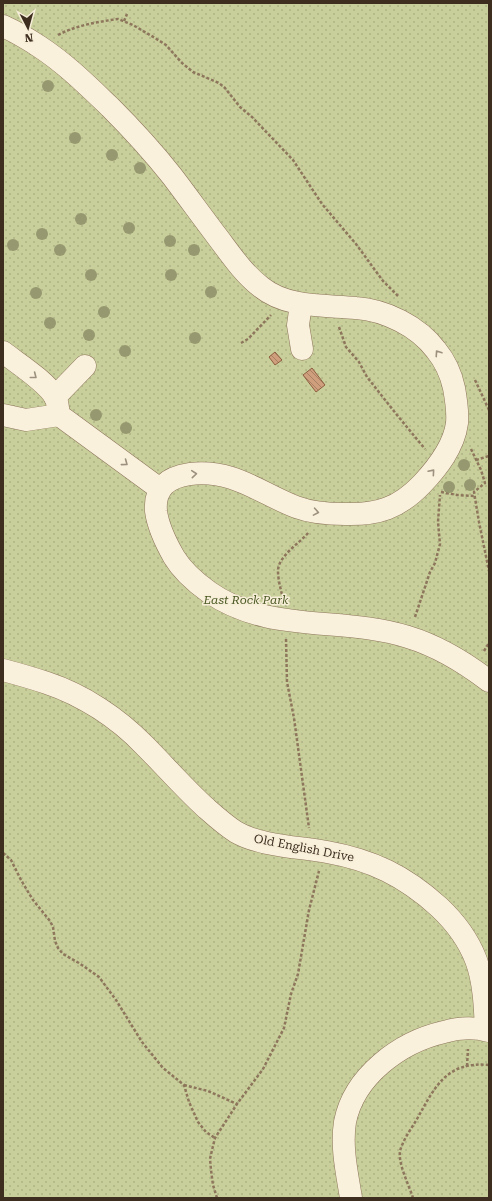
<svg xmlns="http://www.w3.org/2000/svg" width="492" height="1201" font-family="'Roboto Serif',serif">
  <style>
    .park { fill: url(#park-dots) }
    .building { fill: url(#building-back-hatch); stroke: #8d5f41 }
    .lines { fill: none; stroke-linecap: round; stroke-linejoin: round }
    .minor-casing { stroke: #8d765c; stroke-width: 23 }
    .path { stroke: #8d765c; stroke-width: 2.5; stroke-dasharray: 3 2; stroke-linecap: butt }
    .minor { stroke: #faf1dc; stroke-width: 22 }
    .tree { fill: #96986f }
    .oneway { stroke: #9c907e }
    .labels { text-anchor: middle; stroke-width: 3; stroke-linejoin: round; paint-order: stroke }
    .park-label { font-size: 12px; font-style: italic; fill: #4d5a26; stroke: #f7eed8 }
    .street-label { font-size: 12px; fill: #3d2e20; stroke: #f7eed8 }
  </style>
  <defs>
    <pattern id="park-dots" width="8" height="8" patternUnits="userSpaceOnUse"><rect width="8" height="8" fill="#c9cf9b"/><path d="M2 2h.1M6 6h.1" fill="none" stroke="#aeb285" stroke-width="1.8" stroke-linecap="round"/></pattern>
    <pattern id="building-back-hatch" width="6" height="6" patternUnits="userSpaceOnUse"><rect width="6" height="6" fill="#cf9f7d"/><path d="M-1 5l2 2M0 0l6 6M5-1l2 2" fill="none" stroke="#a98266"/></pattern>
  </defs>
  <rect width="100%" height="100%" fill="#f0e4c8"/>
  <rect class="park" x="3" y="3" width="486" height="1195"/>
  <g class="building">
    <path d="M275,352L282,360L275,365L269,357Z"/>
    <path d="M312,368L325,385L316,392L303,375Z"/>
  </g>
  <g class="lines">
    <g class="minor-casing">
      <g id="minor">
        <path d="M3,26C16,32 28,39 40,47C66,64 88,86 110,107C132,129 153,152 172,176C188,197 203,218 219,239C231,255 244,274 261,287C287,308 324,305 356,308C385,310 418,326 436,350C445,361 451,374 454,388C456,399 458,412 457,423C454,447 437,468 422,484C399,508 378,515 345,514C329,514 312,513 296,507C258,492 233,469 190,474C168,477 154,488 156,511C158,527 166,543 174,557C183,572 195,582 209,592C269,634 342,616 408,637C438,646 464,662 489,681"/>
        <path d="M301,304L298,325L302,349"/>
        <path d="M3,352C17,363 47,382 55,397C58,402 58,409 59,415L160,489"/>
        <path d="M55,397L85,366"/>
        <path d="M3,415L26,420L59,415"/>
        <path d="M3,670C18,674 32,678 47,683C83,695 118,718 144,745C165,766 184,788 206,808C215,816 225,825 236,832C260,846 300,847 327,852C372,860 405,876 439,907C455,922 468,939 476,960C484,981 485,1007 486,1030"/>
        <path d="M351,1198C347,1173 341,1147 345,1122C354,1076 400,1042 444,1032C458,1028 474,1027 489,1031"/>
      </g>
    </g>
    <g class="path">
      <path d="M124,21L127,14"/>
      <path d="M58,35C77,25 97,22 118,19L133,25L155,38L166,45L182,63L193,72L219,83L225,88L240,107L252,117L293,160L322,204L356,244L383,281L398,296"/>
      <path d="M339,327L346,347L359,362L367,377L397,415L425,449"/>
      <path d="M241,343L248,339L271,315"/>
      <path d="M475,380L489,410"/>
      <path d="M471,449L481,470L485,483L474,492L479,522L489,571"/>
      <path d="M476,460L489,456"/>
      <path d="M441,492L457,495L474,496"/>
      <path d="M283,599C281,590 278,580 278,571C278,556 300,543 309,532"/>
      <path d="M415,617L430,572L435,563L440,544L438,522L440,495"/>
      <path d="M286,639L287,682L294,718L309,828"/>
      <path d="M484,651L489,643"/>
      <path d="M3,853L11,860L21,880L33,900L50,921L53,927L55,941L58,948L63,954L79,963L99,977L116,1000L142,1042L163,1068L184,1085L189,1102L198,1122L206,1132L215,1138"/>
      <path d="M467,1066L468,1049"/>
      <path d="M184,1085L208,1091L237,1104"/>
      <path d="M217,1198L213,1185L211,1170L210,1159L212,1150L215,1138L237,1104L263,1069L284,1028L291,994L298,974L309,910L319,871"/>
      <path d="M413,1198C409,1185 398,1164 400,1151C403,1140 411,1129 417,1119C435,1087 446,1061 489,1065"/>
    </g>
    <use href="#minor" class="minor"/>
  </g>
  <g class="tree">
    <circle cx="48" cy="86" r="6"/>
    <circle cx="75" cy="138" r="6"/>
    <circle cx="112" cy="155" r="6"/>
    <circle cx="140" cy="168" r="6"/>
    <circle cx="81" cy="219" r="6"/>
    <circle cx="129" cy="228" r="6"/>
    <circle cx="42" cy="234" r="6"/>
    <circle cx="170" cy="241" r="6"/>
    <circle cx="13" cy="245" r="6"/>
    <circle cx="60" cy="250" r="6"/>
    <circle cx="194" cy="250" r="6"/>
    <circle cx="91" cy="275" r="6"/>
    <circle cx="171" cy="275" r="6"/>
    <circle cx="211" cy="292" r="6"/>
    <circle cx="36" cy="293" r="6"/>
    <circle cx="104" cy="312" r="6"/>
    <circle cx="50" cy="323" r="6"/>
    <circle cx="89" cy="335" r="6"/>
    <circle cx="195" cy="338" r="6"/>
    <circle cx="125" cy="351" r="6"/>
    <circle cx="96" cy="415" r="6"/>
    <circle cx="126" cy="428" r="6"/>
    <circle cx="464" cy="465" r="6"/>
    <circle cx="470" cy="485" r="6"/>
    <circle cx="449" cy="487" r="6"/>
  </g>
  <defs><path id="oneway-chevron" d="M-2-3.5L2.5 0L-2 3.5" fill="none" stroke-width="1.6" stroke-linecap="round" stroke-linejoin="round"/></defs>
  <g class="oneway">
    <use href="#oneway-chevron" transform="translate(438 353) rotate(-124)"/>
    <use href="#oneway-chevron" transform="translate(34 376) rotate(38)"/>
    <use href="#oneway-chevron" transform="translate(125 463) rotate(37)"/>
    <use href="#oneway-chevron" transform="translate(432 472) rotate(-49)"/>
    <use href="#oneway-chevron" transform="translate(194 474) rotate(-5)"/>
    <use href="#oneway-chevron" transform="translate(316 512) rotate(10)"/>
  </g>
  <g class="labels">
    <g class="park-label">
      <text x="246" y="604">East Rock Park</text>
    </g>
    <g class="street-label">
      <text transform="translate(304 848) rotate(11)" y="4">Old English Drive</text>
    </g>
  </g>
  <rect width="492" height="1201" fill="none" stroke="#3d2e20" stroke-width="8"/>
  <g transform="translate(28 28) rotate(174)" stroke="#f7eed8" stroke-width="3" paint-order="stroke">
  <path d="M0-3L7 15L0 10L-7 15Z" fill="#3d2e20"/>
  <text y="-6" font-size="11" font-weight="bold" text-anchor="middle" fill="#3d2e20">N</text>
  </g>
</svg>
